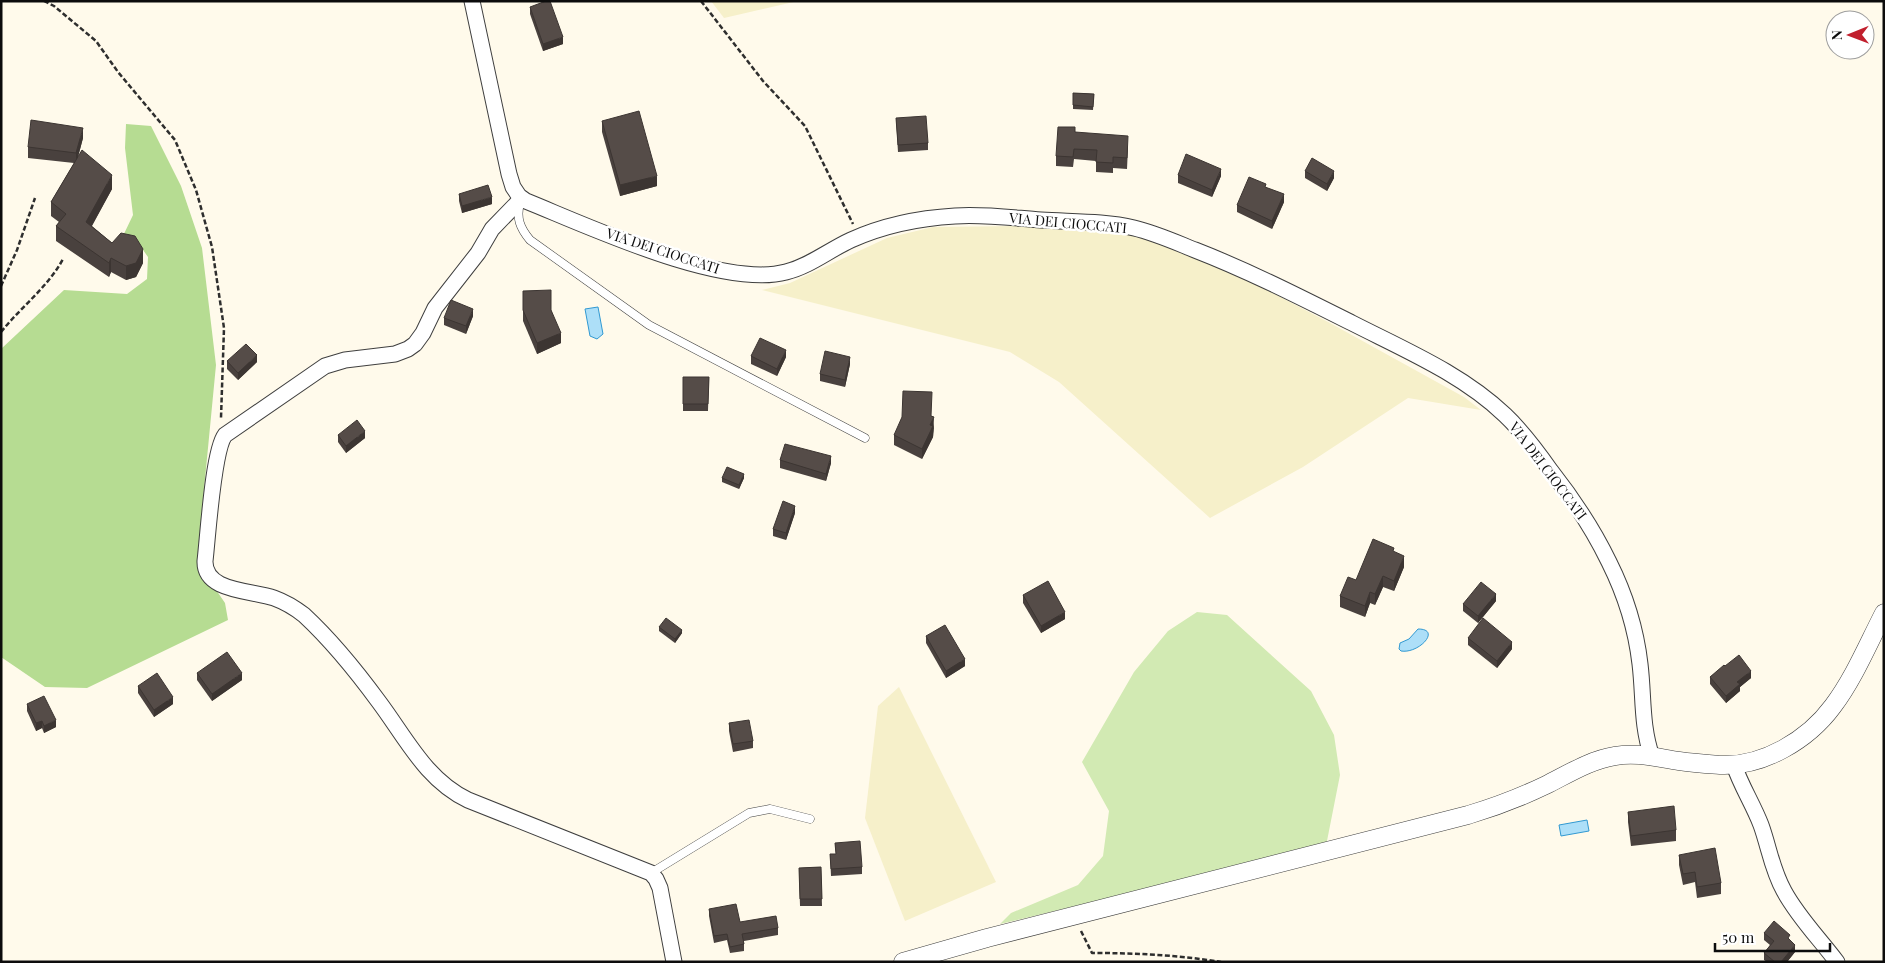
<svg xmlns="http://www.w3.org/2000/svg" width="1885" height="963" font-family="'Playfair Display',serif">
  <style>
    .farmland { fill: #f6f0ca }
    .green { fill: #d2eab3 }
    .forest { fill: #b6dc92 }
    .water { fill: #addff8; stroke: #3199d2 }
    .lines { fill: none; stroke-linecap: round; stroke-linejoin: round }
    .service-casing { stroke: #3f3f3f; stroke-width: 9 }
    .minor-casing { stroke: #3f3f3f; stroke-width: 17 }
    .tertiary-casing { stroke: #3f3f3f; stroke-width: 19 }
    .path { stroke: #2e2e2e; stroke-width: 2.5; stroke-dasharray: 5 2.5; stroke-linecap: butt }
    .service { stroke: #fff; stroke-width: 8 }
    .minor { stroke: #fff; stroke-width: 15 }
    .tertiary { stroke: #fff; stroke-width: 18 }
    .wall { fill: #49413e }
    .shaded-wall { fill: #3c3532 }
    .building { fill: #554c48; stroke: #3c3532 }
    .labels { text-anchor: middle; stroke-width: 5; stroke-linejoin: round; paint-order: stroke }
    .street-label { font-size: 14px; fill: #0c0c0c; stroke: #fff }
  </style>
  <rect width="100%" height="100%" fill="#fffaeb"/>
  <g class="farmland">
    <path d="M711,1H798L724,18Z"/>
    <path d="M1018,226L1110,229L1200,255L1330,323L1464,397L1481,410L1408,398L1303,467L1210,518L1059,382L1010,352L762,290L790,283L887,238L933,227Z"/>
    <path d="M899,687L996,882L905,921L865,818L878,706Z"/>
  </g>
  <path class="green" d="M1197,612L1227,615L1311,691L1334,735L1340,775L1326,846L1000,924L1011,913L1078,885L1103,856L1109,811L1082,762L1134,672L1168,631Z"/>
  <path class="forest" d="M126,124L151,126L181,186L202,248L216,365L197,562L225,603L228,620L87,688L45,687L1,657V349L64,290L127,294L147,279L148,257L136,240L122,238L133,215L125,148Z"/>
  <g class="water">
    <path d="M598,307L603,334L597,339L590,336L585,309Z"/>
    <path d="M1418,629C1442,629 1419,654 1401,651L1399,649L1400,643L1409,639Z"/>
    <path d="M1587,820L1589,831L1561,836L1559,825Z"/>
  </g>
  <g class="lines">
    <g class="service-casing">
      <g id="service">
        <path d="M520,203C516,218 520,228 530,240L649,325L865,438"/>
        <path d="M651,873L749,813L770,809L810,819"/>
      </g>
    </g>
    <g class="minor-casing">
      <g id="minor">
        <path d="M472,1L509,174L513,187L519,196L526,201C588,226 722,289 786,272C810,266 829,250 851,240C882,226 920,218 955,216C984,214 1013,218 1041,220C1072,222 1104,221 1134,228C1155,233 1175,242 1195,250C1249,271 1300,297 1352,323C1405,350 1462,374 1505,415C1523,432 1537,451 1551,471C1573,499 1593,529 1609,562C1625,594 1636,629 1640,664C1644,697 1641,725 1652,757"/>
        <path d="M521,199L492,229L478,253L435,308L423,333L415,344L408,349L395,354L345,360L325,366L225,435C213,451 208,536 205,561C204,592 251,590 274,598C285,602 295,608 304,615C332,641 357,672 379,702C406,738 426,780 468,800L651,873L656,879L660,888L674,962"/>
        <path d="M1734,765C1741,786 1753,804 1761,825C1769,847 1772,870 1784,891C1798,917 1819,938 1837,962"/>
      </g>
    </g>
    <g class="tertiary-casing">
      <path id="tertiary" d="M903,962L987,938L1468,815C1495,807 1521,797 1546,785C1568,774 1590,760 1615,756C1637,752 1658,758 1679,761C1693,763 1707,764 1720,765C1763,767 1808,740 1833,706C1854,678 1868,644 1884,613"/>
    </g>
    <g class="path">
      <path d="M44,1L54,6L96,41L118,72L175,140L196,190L212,247L224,328L221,418"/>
      <path d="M701,1L763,81L805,126L853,224"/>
      <path d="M1,286L17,250L35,198"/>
      <path d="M1,332C21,307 48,287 63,259"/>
      <path d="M1081,931L1092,953C1136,953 1178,955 1221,962"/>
    </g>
    <use href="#service" class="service"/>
    <use href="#minor" class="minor"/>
    <use href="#tertiary" class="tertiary"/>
  </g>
  <g class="wall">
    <path d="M530,7L563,44L543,51L530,14Z"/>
    <path d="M1073,93L1094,94L1093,110L1073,109Z"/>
    <path d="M896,118L928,143V150L898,152Z"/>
    <path d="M602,121L657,186L620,196L602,132Z"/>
    <path d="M1075,132L1128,147L1127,169L1113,168V173L1096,172V161L1074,159L1073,167L1056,166V156Z"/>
    <path d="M83,138L78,157L112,189L92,226L112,243L143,263L136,277L126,280L111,272L109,277L56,241V226L59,222L51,216V202L74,163L28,158V147Z"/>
    <path d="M1305,171L1334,178L1327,191L1305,178Z"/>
    <path d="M1178,175L1221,176L1212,197L1178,183Z"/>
    <path d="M1266,187L1284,202L1272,229L1237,212V205Z"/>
    <path d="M459,194L492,204L462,213L459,201Z"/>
    <path d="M523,291L551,310L561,343L537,354L523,321Z"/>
    <path d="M473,316L466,334L444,325V318Z"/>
    <path d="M751,356L786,357L777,376L751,364Z"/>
    <path d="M227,361L257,362L238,380L227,369Z"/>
    <path d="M850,364L845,387L820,381V374Z"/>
    <path d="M683,377H709L708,411H683Z"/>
    <path d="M932,416L934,428L933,437L922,459L894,445V435Z"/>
    <path d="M338,435L365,438L346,453L338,442Z"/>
    <path d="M780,460L831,463L826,481L780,468Z"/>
    <path d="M722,478H744L739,489L722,482Z"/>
    <path d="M795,513L786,540L773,536V529Z"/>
    <path d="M1394,552L1404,567L1394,591L1383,587L1375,605L1370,603L1365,617L1340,607V596L1356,580Z"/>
    <path d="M1023,595L1065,619L1041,633L1023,603Z"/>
    <path d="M1496,601L1478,623L1463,611V604Z"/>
    <path d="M659,627L682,633L675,643L659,631Z"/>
    <path d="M926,636L965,666L946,678L926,643Z"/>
    <path d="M1468,638L1512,649L1497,668L1468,645Z"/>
    <path d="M1725,666L1751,678L1740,687V691L1726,703L1710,684V677Z"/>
    <path d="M197,673L242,680L212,701L197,680Z"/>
    <path d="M138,686L173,704L154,717L138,693Z"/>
    <path d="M27,704L56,727L44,733L42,728L36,731L27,711Z"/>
    <path d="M729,723L753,741V748L733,752L729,731Z"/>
    <path d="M1628,812L1676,830V841L1631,846L1628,822Z"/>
    <path d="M835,843L862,867V874L831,876L830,854H836Z"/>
    <path d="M1679,855L1721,883V894L1697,898L1695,882L1683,885L1679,865Z"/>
    <path d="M821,867L822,906H800L799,868Z"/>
    <path d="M709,909L740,922L778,928V935L744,941V951L730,953L727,940L714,943L709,916Z"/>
    <path d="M1764,933L1790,940L1795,952L1787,962H1767L1764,960V953L1770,945L1764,940Z"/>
  </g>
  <g class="shaded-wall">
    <path d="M563,37V44L543,51V44Z"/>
    <path d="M83,128V138L76,164V153Z"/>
    <path d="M1221,169V176L1212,197V190Z"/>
    <path d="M1334,171V178L1327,191V184Z"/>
    <path d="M112,175V189L86,236V222Z"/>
    <path d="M657,176V186L620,196V185Z"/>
    <path d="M1284,194V202L1272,229V221Z"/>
    <path d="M492,197V204L462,213V206Z"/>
    <path d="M143,249V263L136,277L126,280V266Z"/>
    <path d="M111,258V272L109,277V263Z"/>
    <path d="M473,309V316L466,334V326Z"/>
    <path d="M561,333V343L537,354V343Z"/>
    <path d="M786,350V357L777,376V369Z"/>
    <path d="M257,355V362L238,380V373Z"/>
    <path d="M850,357V364L845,387V380Z"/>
    <path d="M934,417L933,437L922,459V449L930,425Z"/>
    <path d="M365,431V438L346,453V446Z"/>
    <path d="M831,456V463L826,481V474Z"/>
    <path d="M744,474V478L739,489V485Z"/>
    <path d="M795,506V513L786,540V533Z"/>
    <path d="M1404,556V567L1394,591V581Z"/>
    <path d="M1383,576V587L1375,605V594Z"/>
    <path d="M1370,592V603L1365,617V606Z"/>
    <path d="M1496,594V601L1478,623V616Z"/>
    <path d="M1065,612V619L1041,633V626Z"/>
    <path d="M682,630V633L675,643V639Z"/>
    <path d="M1512,642V649L1497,668V661Z"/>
    <path d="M965,659V666L946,678V671Z"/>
    <path d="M1751,671V678L1740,687V691L1726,703V696L1737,682Z"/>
    <path d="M242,673V680L212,701V694Z"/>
    <path d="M173,697V704L154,717V710Z"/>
    <path d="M56,720V727L44,733V726Z"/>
    <path d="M42,721V728L36,731V723Z"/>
    <path d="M1795,945V952L1787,962H1781Z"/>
  </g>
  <g class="building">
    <path d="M546,1H550L563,37L543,44L530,7Z"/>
    <path d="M1073,93L1094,94L1093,107L1073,105Z"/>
    <path d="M639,111L657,176L620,185L602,121Z"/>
    <path d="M926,116L928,143L898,145L896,118Z"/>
    <path d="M31,120L83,128L76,153L28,147Z"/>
    <path d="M1058,127H1075V132L1128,136L1127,158L1113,157V163L1096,162L1097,150L1074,149L1073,157L1056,156Z"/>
    <path d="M82,150L112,175L86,222L112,243L121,233L135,236L143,249L136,263L126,266L111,258L109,263L56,226L66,214L51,202Z"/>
    <path d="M1186,154L1221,169L1212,190L1178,175Z"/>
    <path d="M1312,158L1334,171L1327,184L1305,171Z"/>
    <path d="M1249,177L1266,184L1265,187L1284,194L1272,221L1237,205Z"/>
    <path d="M488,185L492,197L462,206L459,194Z"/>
    <path d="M551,290V310L561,333L537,343L523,310V291Z"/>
    <path d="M451,300L473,309L466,326L444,318Z"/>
    <path d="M760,338L786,350L777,369L751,356Z"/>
    <path d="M246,344L257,355L238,373L227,361Z"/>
    <path d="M825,351L850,357L845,380L820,374Z"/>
    <path d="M683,377H709L708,404H683Z"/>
    <path d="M903,391L932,392L931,416L934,417L930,425L933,426L922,449L894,435L902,417Z"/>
    <path d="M357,420L365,431L346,446L338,435Z"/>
    <path d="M785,444L831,456L826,474L780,460Z"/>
    <path d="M727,467L744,474L739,485L722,478Z"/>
    <path d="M783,501L795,506L786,533L773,529Z"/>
    <path d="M1373,539L1394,548L1393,551L1404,556L1394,581L1383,576L1375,594L1370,592L1365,606L1340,596L1348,577L1356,580Z"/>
    <path d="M1048,581L1065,612L1041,626L1023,595Z"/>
    <path d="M1481,582L1496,594L1478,616L1463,604Z"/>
    <path d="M666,618L682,630L675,639L659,627Z"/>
    <path d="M1483,618L1512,642L1497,661L1468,638Z"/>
    <path d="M945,625L965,659L946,671L926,636Z"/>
    <path d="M227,652L242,673L212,694L197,673Z"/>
    <path d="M1739,655L1751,671L1737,682L1740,684L1726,696L1710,677L1724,665L1725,666Z"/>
    <path d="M157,673L173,697L154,710L138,686Z"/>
    <path d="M44,696L56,720L44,726L42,721L36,723L27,704Z"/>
    <path d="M749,720L753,741L733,744L729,723Z"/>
    <path d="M1674,806L1676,830L1631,836L1628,812Z"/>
    <path d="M860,841L862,867L831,869L830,854H836L835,843Z"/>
    <path d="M1715,848L1721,883L1697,887L1695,872L1683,874L1679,855Z"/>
    <path d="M821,867L822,899H800L799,868Z"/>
    <path d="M736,904L740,922L776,916L778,928L742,934L744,944L730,947L727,934L714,936L709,909Z"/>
    <path d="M1774,921L1790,935L1788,938L1795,945L1781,962H1775L1764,953L1774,941L1764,933Z"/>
  </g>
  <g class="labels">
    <g class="street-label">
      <text transform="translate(1068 223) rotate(5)" y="5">VIA DEI CIOCCATI</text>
      <text transform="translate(663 251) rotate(18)" y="5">VIA DEI CIOCCATI</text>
      <text transform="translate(1548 471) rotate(53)" y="5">VIA DEI CIOCCATI</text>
    </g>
  </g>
  <rect width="1885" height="963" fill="none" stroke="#0c0c0c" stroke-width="5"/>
  <g transform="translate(1850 35) rotate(269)"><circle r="24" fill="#ffffff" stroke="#9e9e9e"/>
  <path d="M0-4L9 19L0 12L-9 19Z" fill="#c11f2d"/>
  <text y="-8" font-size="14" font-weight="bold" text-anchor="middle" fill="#0c0c0c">N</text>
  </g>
  <path d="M1715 943v8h115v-8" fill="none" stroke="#0c0c0c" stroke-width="2.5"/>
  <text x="1722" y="943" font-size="15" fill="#0c0c0c" stroke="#ffffff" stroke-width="4" paint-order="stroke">50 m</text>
</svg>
